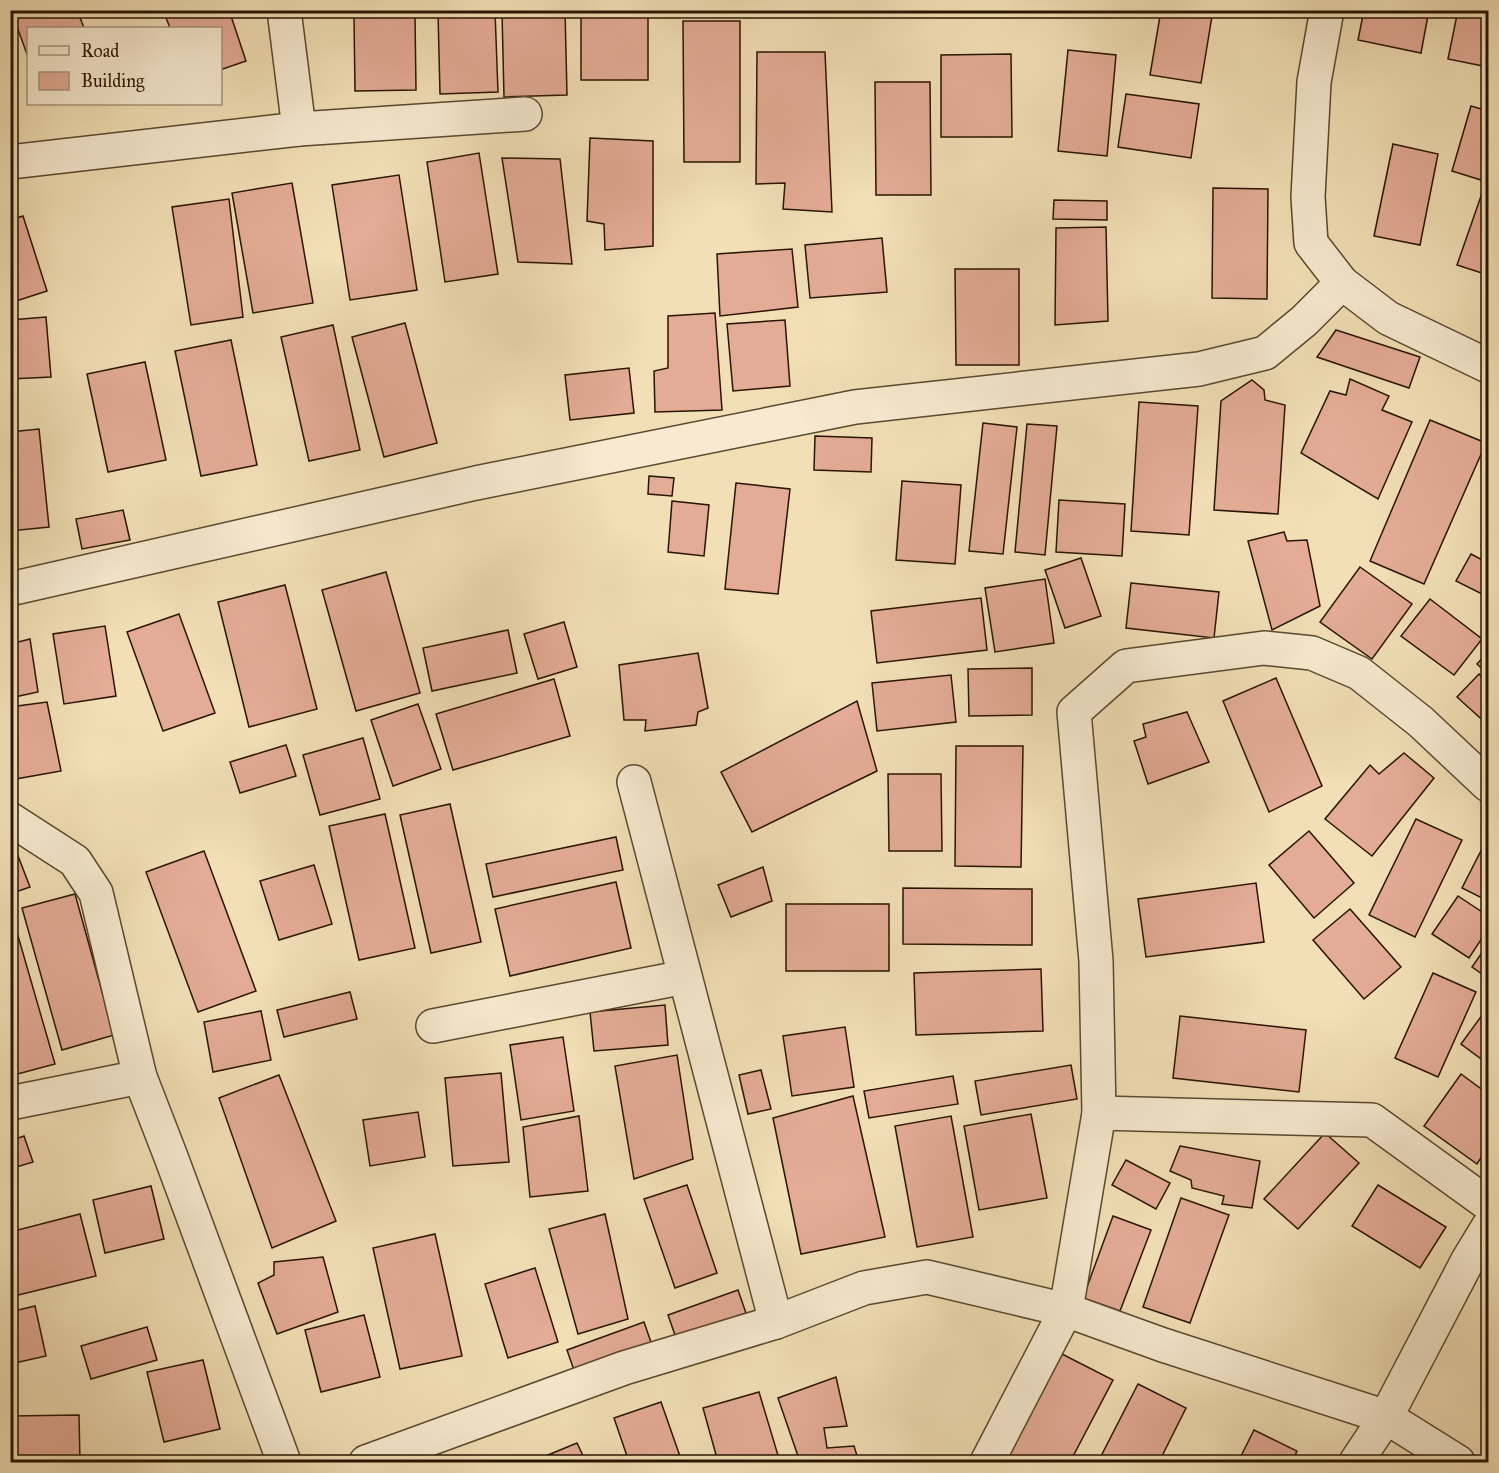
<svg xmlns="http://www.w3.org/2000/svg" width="1499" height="1473" font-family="'IM FELL Great Primer',serif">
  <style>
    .building { fill: #e4ab96; stroke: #281501; stroke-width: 1.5 }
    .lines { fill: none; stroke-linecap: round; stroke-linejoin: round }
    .minor-casing { stroke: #5a482e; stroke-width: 36 }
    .minor { stroke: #f7ead0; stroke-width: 33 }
  </style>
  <rect width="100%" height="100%" fill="#f2dfb6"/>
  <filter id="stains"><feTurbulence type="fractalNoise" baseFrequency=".00333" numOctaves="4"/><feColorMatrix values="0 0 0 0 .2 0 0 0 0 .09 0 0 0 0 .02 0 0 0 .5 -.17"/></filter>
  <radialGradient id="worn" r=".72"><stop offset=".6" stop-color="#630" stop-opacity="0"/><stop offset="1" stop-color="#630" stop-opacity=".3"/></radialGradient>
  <g class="building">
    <path d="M11,10H77L84,28H28V57Z"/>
    <path d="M163,10H229L246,61L220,70V28H170Z"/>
    <path d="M530,10H565L567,95L504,97L502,12Z"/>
    <path d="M940,10H1021V13L940,12Z"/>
    <path d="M1161,10H1213L1201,83L1150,75Z"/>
    <path d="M1364,10H1429L1421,53L1358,40Z"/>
    <path d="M1458,10H1488V67L1448,59Z"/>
    <path d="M495,11L498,92L440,94L438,13Z"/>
    <path d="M415,16L416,90L355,91L354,17Z"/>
    <rect x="581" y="16" width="67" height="64"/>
    <path d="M683,21H740V162H684Z"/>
    <path d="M1068,50L1116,55L1107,156L1058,151Z"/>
    <path d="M757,52H825L832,212L783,209L785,183L756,184Z"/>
    <path d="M1011,54L1012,137H941V55Z"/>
    <path d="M875,82H930L931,195H876Z"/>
    <path d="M1126,94L1199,104L1191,158L1118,147Z"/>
    <path d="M1471,106L1488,111V155L1481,180L1452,171Z"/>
    <path d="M590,138L653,141V246L605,250L604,224L587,221Z"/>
    <path d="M1393,144L1438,154L1420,245L1374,236Z"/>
    <path d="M479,153L498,274L445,282L427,162Z"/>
    <path d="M502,158L560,159L572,264L518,262Z"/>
    <path d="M399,175L417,290L350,300L332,185Z"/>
    <path d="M1488,176V275L1457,265Z"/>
    <path d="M292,183L313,303L253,313L232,193Z"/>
    <path d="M1213,188L1268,189L1267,299L1212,298Z"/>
    <path d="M229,199L243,317L191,325L172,207Z"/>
    <path d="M1054,200L1107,201V220L1053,219Z"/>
    <path d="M23,216L47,291L10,303V220Z"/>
    <path d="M1106,227L1108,321L1055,325L1056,228Z"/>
    <path d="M882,238L887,292L810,298L805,245Z"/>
    <path d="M792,249L798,307L720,316L717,254Z"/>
    <path d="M955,269H1019V365H956Z"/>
    <path d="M715,313L722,410L655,412L654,371L668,368V316Z"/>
    <path d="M46,317L51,377L10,379V320Z"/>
    <path d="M785,320L790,386L733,391L727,324Z"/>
    <path d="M405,323L437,443L384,457L352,337Z"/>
    <path d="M333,325L360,450L309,461L281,337Z"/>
    <path d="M1336,330L1420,357L1409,388L1317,357Z"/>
    <path d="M231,340L257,465L201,476L175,351Z"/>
    <path d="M145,362L166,460L108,472L87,374Z"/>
    <path d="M629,368L634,413L570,420L565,375Z"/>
    <path d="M1350,379L1389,396L1382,410L1412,422L1378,499L1301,453L1330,391L1346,395Z"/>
    <path d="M1252,380L1264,390L1265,400L1285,405L1278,514L1214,510L1221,401Z"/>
    <path d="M1139,402L1198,406L1189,535L1131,531Z"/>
    <path d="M1430,420L1486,443L1424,584L1370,561Z"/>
    <path d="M983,423L1017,427L1003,554L969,551Z"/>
    <path d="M1027,424L1057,426L1045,555L1015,552Z"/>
    <path d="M39,429L49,527L10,531V432Z"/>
    <path d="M815,436L872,438L871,472L814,470Z"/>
    <path d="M649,476L674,478L672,496L648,494Z"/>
    <path d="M902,481L961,485L955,564L896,560Z"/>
    <path d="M736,483L790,489L778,594L725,589Z"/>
    <path d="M1059,500L1125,504L1122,556L1056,552Z"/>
    <path d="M672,501L709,505L704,556L668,552Z"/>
    <path d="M123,510L130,540L82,549L76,519Z"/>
    <path d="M1488,530V550L1481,546Z"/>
    <path d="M1284,532L1287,541L1307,540L1320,606L1272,630L1248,541Z"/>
    <path d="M1471,554L1488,563V597L1456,581Z"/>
    <path d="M1081,558L1101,616L1065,628L1045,570Z"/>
    <path d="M1360,567L1412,604L1372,659L1320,622Z"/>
    <path d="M386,572L420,693L356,711L322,590Z"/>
    <path d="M1045,579L1054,643L995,652L985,588Z"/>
    <path d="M1131,583L1219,592L1214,638L1126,628Z"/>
    <path d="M285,585L317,709L249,727L218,602Z"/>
    <path d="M981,598L987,650L877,663L871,611Z"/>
    <path d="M1430,599L1482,639L1454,675L1401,636Z"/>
    <path d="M179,614L215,713L163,731L127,632Z"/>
    <path d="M564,622L577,667L538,679L524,634Z"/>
    <path d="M105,626L116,696L64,704L53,634Z"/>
    <path d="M508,630L517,673L432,691L423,648Z"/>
    <path d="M30,639L38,692L10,698V644Z"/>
    <path d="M1488,652V674L1477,664Z"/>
    <path d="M698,653L708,708L698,712L696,725L645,731L646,720H624L619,665Z"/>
    <path d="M1032,668V715L969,716L968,669Z"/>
    <path d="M1479,674L1488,683V725L1457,697Z"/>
    <path d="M951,675L956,722L877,731L872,683Z"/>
    <path d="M1276,678L1322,786L1269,812L1223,701Z"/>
    <path d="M554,679L570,736L453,770L436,714Z"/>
    <path d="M857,701L877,771L752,832L721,772Z"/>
    <path d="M47,702L61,771L10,780V707Z"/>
    <path d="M418,704L441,769L393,786L371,720Z"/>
    <path d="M1187,712L1209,762L1148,784L1134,741L1146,737L1143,724Z"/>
    <path d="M363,738L380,799L320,815L303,755Z"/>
    <path d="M286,745L296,776L240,793L230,762Z"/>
    <path d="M956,746H1023L1021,867L955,866Z"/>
    <path d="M1404,753L1434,778L1372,856L1325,819L1370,765L1379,774Z"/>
    <path d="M888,774H941L942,851H889Z"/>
    <path d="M450,804L481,942L431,953L400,815Z"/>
    <path d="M385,814L415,948L359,960L329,826Z"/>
    <path d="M1416,819L1462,840L1415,937L1369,915Z"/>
    <path d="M1309,831L1354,883L1314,918L1269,865Z"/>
    <path d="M10,835L30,887L10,894Z"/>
    <path d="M616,837L623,870L493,897L486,864Z"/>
    <path d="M1487,839L1488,840V901L1462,888Z"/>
    <path d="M204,851L256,991L198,1012L146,872Z"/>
    <path d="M314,865L332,924L279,940L260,881Z"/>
    <path d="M763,867L772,901L731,917L718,885Z"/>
    <path d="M616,882L631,948L510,976L495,909Z"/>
    <path d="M1256,883L1264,942L1146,957L1138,899Z"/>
    <path d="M903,888L1032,889V945L903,944Z"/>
    <path d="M75,894L114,1035L62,1050L22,908Z"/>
    <path d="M1458,896L1488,916V929L1469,958L1432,934Z"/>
    <rect x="786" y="904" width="103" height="67"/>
    <path d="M1350,909L1401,967L1364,999L1313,940Z"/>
    <path d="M14,922L55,1064L10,1076V923Z"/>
    <path d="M1488,944V978L1472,967Z"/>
    <path d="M1041,969L1043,1031L916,1035L914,973Z"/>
    <path d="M1433,973L1476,992L1438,1077L1395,1058Z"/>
    <path d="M350,992L357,1019L284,1037L277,1010Z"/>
    <path d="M665,1005L668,1045L594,1051L590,1012Z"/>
    <path d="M1488,1007V1064L1461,1044Z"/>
    <path d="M261,1011L271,1060L213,1072L204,1022Z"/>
    <path d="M1180,1016L1306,1030L1299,1092L1173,1078Z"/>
    <path d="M845,1027L854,1087L792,1096L783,1036Z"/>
    <path d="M563,1037L574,1111L521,1120L510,1045Z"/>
    <path d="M677,1055L693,1159L634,1179L615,1066Z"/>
    <path d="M1071,1065L1077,1099L981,1115L975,1081Z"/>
    <path d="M761,1070L771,1109L748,1114L739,1075Z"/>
    <path d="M501,1073L509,1162L453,1166L445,1078Z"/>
    <path d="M1461,1074L1488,1094V1147L1477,1164L1424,1126Z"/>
    <path d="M279,1075L336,1221L272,1248L219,1098Z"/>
    <path d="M953,1076L958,1104L869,1118L864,1091Z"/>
    <path d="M853,1096L885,1237L801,1254L773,1118Z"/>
    <path d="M418,1112L425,1157L370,1166L363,1120Z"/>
    <path d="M1031,1114L1047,1198L979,1210L964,1126Z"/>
    <path d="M579,1116L588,1191L530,1197L523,1127Z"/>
    <path d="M951,1116L973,1237L917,1247L895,1126Z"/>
    <path d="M1325,1133L1359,1163L1298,1229L1264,1199Z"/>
    <path d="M24,1136L33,1162L10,1169V1141Z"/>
    <path d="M1180,1146L1260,1161L1252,1208L1222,1204L1224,1196L1192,1188L1191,1180L1170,1171Z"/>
    <path d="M1126,1160L1170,1183L1156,1209L1112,1185Z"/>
    <path d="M687,1185L717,1273L675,1288L644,1199Z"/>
    <path d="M1378,1185L1446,1227L1420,1268L1352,1226Z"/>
    <path d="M151,1186L164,1239L105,1253L93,1200Z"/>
    <path d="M1181,1198L1229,1215L1190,1323L1143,1307Z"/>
    <path d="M80,1214L96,1276L10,1297V1232Z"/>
    <path d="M605,1214L628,1319L578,1334L549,1229Z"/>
    <path d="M1113,1216L1151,1230L1120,1311L1083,1298Z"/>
    <path d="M435,1234L462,1356L400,1369L373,1248Z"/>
    <path d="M323,1257L338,1312L277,1334L258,1283L274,1275V1262Z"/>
    <path d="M535,1268L558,1342L508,1358L485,1284Z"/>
    <path d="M738,1290L746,1313L676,1338L668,1315Z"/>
    <path d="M35,1306L46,1356L10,1364V1312Z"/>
    <path d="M364,1315L380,1377L321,1392L305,1330Z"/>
    <path d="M644,1322L653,1348L576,1376L567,1350Z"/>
    <path d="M147,1327L157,1360L91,1379L81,1346Z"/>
    <path d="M1062,1354L1113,1380L1070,1462H1014L1007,1459Z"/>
    <path d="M203,1360L220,1429L164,1442L147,1372Z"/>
    <path d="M836,1377L847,1426L824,1428L827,1448L854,1446L859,1462H800L778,1398Z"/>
    <path d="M1138,1384L1186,1408L1159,1462H1098Z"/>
    <path d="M759,1392L780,1462H718L703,1408Z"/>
    <path d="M661,1402L682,1462H629L614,1418Z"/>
    <path d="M79,1415L80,1462H10V1416Z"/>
    <path d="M1254,1430L1297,1451L1292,1462H1238Z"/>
    <path d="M577,1443L586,1462H531Z"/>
  </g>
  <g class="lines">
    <g class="minor-casing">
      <g id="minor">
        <path d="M284,10L299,129"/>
        <path d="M1327,10L1314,82L1308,197L1311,243L1342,283L1388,318L1488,366"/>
        <path d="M10,162L299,129L525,114"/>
        <path d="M10,589L476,483L855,407L1199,369L1265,353L1304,321L1342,283"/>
        <path d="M634,782L776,1322"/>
        <path d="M10,819L75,861L96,893L140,1077L171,1157L284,1462"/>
        <path d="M433,1026L685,977"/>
        <path d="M10,1103L140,1077"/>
        <path d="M1099,1113L1372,1120L1488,1204"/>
        <path d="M366,1462L624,1368L776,1322L864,1288L927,1277L1066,1310L1163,1345L1386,1417L1458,1462"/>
        <path d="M987,1462L1066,1310L1099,1113L1096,961L1074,712L1126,666L1264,648L1312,653L1359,673L1421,722L1488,785"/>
        <path d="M1356,1462L1386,1417L1468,1260L1488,1227"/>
      </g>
    </g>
    <use href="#minor" class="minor"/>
  </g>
  <rect width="1499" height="1473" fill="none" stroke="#f2dfb6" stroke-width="36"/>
  <rect x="12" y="12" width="1475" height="1449" fill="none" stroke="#281501" stroke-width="3"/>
  <rect x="18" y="18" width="1463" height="1437" fill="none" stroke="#281501" stroke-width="1.5"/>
  <rect x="27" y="27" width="195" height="78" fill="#f7ead0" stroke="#a4957d" stroke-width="1.5"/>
  <rect x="39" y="46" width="30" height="9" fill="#f7ead0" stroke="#a4957d" stroke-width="1.5"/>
  <text x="81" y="57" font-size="18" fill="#281501">Road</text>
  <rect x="39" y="72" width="30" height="18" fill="#e4ab96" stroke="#a4957d" stroke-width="1.5"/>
  <text x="81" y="87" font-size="18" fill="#281501">Building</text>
  <rect width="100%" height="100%" filter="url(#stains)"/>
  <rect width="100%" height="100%" fill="url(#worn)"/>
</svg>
